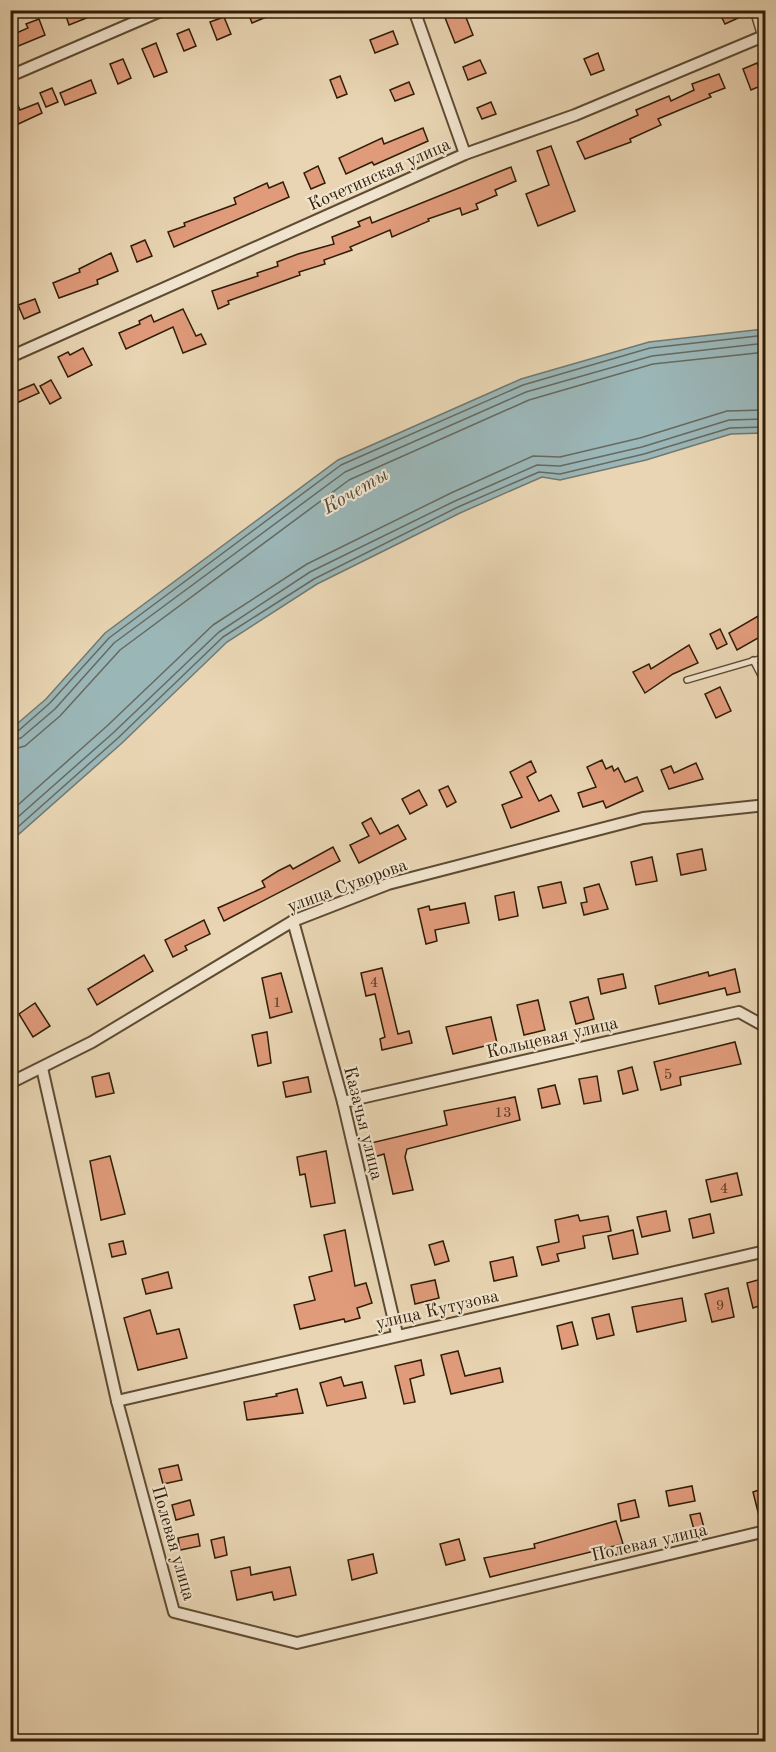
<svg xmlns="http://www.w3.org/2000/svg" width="776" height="1752" font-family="'Old Standard TT',serif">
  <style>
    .water { fill: #9bb6b7; stroke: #707971; stroke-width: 1.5 }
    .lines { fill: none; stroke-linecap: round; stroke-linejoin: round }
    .shore { stroke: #666a5f; stroke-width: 1.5 }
    .building { fill: #e09b7b; stroke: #301d07; stroke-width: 1.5 }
    .lane-casing { stroke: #5e4b32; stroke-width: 8 }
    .street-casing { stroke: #5e4b32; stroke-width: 14 }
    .lane { stroke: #f1e4ce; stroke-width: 5 }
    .street { stroke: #f1e4ce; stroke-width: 10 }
    .labels { text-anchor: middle; stroke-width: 4.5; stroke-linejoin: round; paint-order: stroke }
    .number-label { font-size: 15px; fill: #5c3c24 }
    .street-label { font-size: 18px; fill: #301d07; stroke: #f1e4ce }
    .water-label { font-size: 20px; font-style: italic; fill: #504b3c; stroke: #f1e4ce }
  </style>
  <rect width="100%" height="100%" fill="#e9d5b3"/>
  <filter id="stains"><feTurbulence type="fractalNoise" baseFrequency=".00333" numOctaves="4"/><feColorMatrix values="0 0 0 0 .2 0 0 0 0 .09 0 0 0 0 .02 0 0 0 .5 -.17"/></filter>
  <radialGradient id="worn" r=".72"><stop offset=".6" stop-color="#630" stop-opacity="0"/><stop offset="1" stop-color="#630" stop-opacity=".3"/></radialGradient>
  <path class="water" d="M765,329V433L731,434L646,460L560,480L542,477L460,513L317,584L227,642L122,743L11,841V729L46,699L105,633L338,460L521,379L649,342Z"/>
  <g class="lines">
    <g class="shore">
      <path d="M10,733L17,732L50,703L109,638L341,465L523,385L650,348L766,335"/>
      <path d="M10,741L21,738L55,709L114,643L345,472L526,392L652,356L766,343"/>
      <path d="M10,750L25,746L60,716L120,650L349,480L529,400L653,364L766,352"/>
      <path d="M10,812L107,726L213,625L307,564L451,493L533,456L560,457L640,438L727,411L766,410"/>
      <path d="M10,824L113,733L219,632L310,572L455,501L537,465L560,466L642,447L729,420L766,419"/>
      <path d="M10,834L118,738L223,637L314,579L458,507L539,472L560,474L644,454L730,428L766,427"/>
    </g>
  </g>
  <g class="building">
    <path d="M64,10H104V11L69,25Z"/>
    <path d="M247,10H281V11L252,23Z"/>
    <path d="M442,10H463L473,35L455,43Z"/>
    <path d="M718,10H748L749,13L725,24Z"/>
    <path d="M224,17L231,34L217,40L210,22Z"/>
    <path d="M39,19L45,35L16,47L12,35L28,28L26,24Z"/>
    <path d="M189,29L196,46L184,51L177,34Z"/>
    <path d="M393,31L398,44L375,53L370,40Z"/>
    <path d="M156,43L167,72L154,77L142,49Z"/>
    <path d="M598,53L604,70L591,75L584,59Z"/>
    <path d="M123,59L131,78L118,84L110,64Z"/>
    <path d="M480,60L486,73L468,80L463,67Z"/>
    <path d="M757,63L765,84L751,90L743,69Z"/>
    <path d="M719,74L725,88L709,94L711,97L658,119L661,125L630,139L631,142L585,159L577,142L638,115L636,110L669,96L671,101L694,90L692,84Z"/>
    <path d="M340,76L347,94L337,98L330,80Z"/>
    <path d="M91,80L96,93L65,105L60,93Z"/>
    <path d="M409,82L414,94L395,101L390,90Z"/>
    <path d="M10,87L20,110L38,103L42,113L14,126L10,116Z"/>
    <path d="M52,88L58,102L46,107L40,93Z"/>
    <path d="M491,102L496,114L482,119L477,108Z"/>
    <path d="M423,128L428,141L374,165L372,162L346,174L339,158L382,138L384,144Z"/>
    <path d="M551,146L575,211L538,226L526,194L549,185L537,151Z"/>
    <path d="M318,166L325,183L311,189L304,173Z"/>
    <path d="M511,167L516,181L495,190L497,195L476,204L478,209L462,215L460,208L428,219L429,221L392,237L390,230L350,247L352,250L324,260L325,264L299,272L300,275L228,301L229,304L218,309L212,291L258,276L257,273L278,266L277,262L298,254L334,244L332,237L360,226L358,222L370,217L372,223Z"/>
    <path d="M283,182L289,197L174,247L168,232L185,226L184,223L236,204L234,198L267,183L269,188Z"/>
    <path d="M145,240L152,256L137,262L131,246Z"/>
    <path d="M111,253L118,271L97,280L98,284L59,298L53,283L80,272L79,269Z"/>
    <path d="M35,299L40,312L24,319L18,305Z"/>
    <path d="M183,309L196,336L201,334L206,344L183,353L173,327L126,349L119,333L140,324L139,321L151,315L154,322Z"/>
    <path d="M83,348L92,365L68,377L58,357L68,352L70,355Z"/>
    <path d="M51,380L61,398L50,404L40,386Z"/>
    <path d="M34,384L39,393L10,406V394Z"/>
    <path d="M765,612V634L737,650L729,633Z"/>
    <path d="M720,629L727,644L717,649L710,634Z"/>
    <path d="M689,645L698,663L673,674L645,693L633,672L649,664L651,669Z"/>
    <path d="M720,687L731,711L716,718L705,694Z"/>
    <path d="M602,760L606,769L612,766L614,771L618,768L625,782L637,777L643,791L606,808L603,801L583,807L578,793L596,787L587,767Z"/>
    <path d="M531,761L536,772L527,777L539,801L551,795L559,811L511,828L502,805L522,797L510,772Z"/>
    <path d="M696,763L703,779L669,789L661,770L671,766L674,773Z"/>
    <path d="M448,786L456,802L447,807L439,790Z"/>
    <path d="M419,790L427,805L410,814L402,799Z"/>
    <path d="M371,818L380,834L398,825L406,839L359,863L350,845L369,836L362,823Z"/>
    <path d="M333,847L340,861L224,921L218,908L265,887L262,881L278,871L290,865L293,869Z"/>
    <path d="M702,849L706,870L681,875L677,854Z"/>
    <path d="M652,857L657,881L636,885L631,862Z"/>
    <path d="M561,882L566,903L543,908L538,887Z"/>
    <path d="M599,884L608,909L584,915L581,903L587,902L584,888Z"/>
    <path d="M514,892L518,916L499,920L495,896Z"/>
    <path d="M465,903L469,923L435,930L437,941L426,944L418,909L429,906L430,910Z"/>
    <path d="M204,920L210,934L185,946L187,950L173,957L165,940Z"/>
    <path d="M144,955L153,971L97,1005L88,989Z"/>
    <path d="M382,968L398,1034L409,1031L412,1043L382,1050L380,1039L385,1037L375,994L366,996L361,973Z"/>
    <path d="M735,969L740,992L727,995L725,988L659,1004L655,986L708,972L709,976Z"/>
    <path d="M281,973L292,1012L270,1018L262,978Z"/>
    <path d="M623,974L626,988L601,994L598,979Z"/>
    <path d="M588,997L594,1019L576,1024L570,1002Z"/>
    <path d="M538,1000L545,1030L524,1035L517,1005Z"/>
    <path d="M35,1003L50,1026L33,1037L19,1014Z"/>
    <path d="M491,1017L497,1043L453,1054L446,1027Z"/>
    <path d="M267,1032L271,1063L258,1066L252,1035Z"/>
    <path d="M735,1042L741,1064L680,1077L681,1085L661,1090L654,1062Z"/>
    <path d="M632,1067L638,1090L623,1094L618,1071Z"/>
    <path d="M109,1073L114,1093L96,1097L92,1077Z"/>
    <path d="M597,1076L601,1101L584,1104L579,1079Z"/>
    <path d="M308,1077L311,1092L286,1097L283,1082Z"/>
    <path d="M555,1085L560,1104L542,1108L538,1089Z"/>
    <path d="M515,1097L520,1120L407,1149L405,1157L413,1190L393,1194L384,1154L374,1157L371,1143L447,1125L444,1111Z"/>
    <path d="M326,1151L335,1203L311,1207L305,1174L300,1175L297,1157Z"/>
    <path d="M110,1156L125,1214L101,1220L90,1161Z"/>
    <path d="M737,1173L742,1195L711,1202L706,1180Z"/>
    <path d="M666,1211L670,1231L642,1237L637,1217Z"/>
    <path d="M710,1214L714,1233L693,1238L689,1219Z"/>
    <path d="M578,1215L580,1221L608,1216L611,1231L583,1236L585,1248L557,1254L559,1261L542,1265L537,1247L559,1242L555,1220Z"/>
    <path d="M345,1230L355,1286L366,1283L372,1303L357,1308L360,1318L345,1322L344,1319L300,1329L294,1305L315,1300L309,1277L332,1271L324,1235Z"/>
    <path d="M633,1230L638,1254L613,1259L608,1236Z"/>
    <path d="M123,1241L126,1254L112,1257L109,1244Z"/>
    <path d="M443,1241L449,1261L435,1265L429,1245Z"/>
    <path d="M513,1257L517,1276L494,1281L490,1262Z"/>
    <path d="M168,1272L172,1288L146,1294L142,1279Z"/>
    <path d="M765,1278V1304L753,1308L747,1283Z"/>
    <path d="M435,1280L439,1298L415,1304L411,1285Z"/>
    <path d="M728,1288L734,1317L712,1322L705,1294Z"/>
    <path d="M682,1298L686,1321L637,1332L632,1307Z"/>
    <path d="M150,1310L157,1334L179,1329L187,1358L138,1370L124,1318Z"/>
    <path d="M609,1314L614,1335L597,1339L592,1318Z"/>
    <path d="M572,1322L578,1345L562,1349L557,1326Z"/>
    <path d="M458,1351L465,1376L500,1368L503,1382L451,1394L441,1355Z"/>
    <path d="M421,1360L424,1375L410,1379L415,1402L404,1404L395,1366Z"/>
    <path d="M341,1377L344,1386L362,1382L366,1398L327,1406L320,1383Z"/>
    <path d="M297,1389L303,1413L247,1420L244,1402L277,1396L276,1394Z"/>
    <path d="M178,1465L182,1480L163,1484L159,1469Z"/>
    <path d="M692,1486L695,1501L669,1506L666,1491Z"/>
    <path d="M765,1488V1524H761L753,1492Z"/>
    <path d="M190,1500L194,1515L176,1520L172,1505Z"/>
    <path d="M635,1500L639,1517L621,1521L618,1504Z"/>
    <path d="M700,1513L706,1535L696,1537L690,1515Z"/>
    <path d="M616,1521L623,1544L490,1577L484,1558L535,1548L534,1544Z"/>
    <path d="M198,1534L200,1546L180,1550L178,1538Z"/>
    <path d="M224,1537L227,1555L215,1558L211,1540Z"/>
    <path d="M459,1539L465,1560L446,1565L440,1544Z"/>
    <path d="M373,1554L377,1573L352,1580L348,1560Z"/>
    <path d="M250,1567L251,1575L290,1567L296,1595L274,1600L272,1592L237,1600L231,1571Z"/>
  </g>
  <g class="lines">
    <g class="lane-casing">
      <g id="lane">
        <path d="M753,10L761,37"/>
        <path d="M753,660L766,685"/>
        <path d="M687,680L766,657"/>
      </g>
    </g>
    <g class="street-casing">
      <g id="street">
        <path d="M414,10L465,154"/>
        <path d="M10,76L163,10"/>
        <path d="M10,357L465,154L575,115L766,35"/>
        <path d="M293,921L343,1102L397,1334"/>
        <path d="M42,1068L117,1401L174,1612L297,1643L766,1531"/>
        <path d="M10,1083L92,1042L293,921L388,884L643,818L766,805"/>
        <path d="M343,1102L739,1012L766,1027"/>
        <path d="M117,1401L766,1251"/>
      </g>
    </g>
    <use href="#lane" class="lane"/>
    <use href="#street" class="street"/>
  </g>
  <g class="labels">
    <g class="number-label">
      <text x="374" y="987">4</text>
      <text x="277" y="1007">1</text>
      <text x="668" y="1079">5</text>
      <text x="503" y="1117">13</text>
      <text x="724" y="1193">4</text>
      <text x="720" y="1310">9</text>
    </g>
    <g class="street-label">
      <text transform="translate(379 174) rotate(-24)" y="6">Кочетинская улица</text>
      <text transform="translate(347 885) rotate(-20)" y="6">улица Суворова</text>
      <text transform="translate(552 1037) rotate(-13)" y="6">Кольцевая улица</text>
      <text transform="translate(364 1123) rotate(76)" y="6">Казачья улица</text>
      <text transform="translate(437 1309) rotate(-13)" y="6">улица Кутузова</text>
      <text transform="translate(649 1542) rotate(-13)" y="6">Полевая улица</text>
      <text transform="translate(174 1543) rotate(74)" y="6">Полевая улица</text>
    </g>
    <g class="water-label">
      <text transform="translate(355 490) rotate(-30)" y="7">Кочеты</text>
    </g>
  </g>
  <rect width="776" height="1752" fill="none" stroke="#e9d5b3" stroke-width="36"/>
  <rect x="12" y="12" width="752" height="1728" fill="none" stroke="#301d07" stroke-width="3"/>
  <rect x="18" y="18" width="740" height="1716" fill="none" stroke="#301d07" stroke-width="1.5"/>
  <rect width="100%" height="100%" filter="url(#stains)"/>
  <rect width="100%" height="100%" fill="url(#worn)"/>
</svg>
